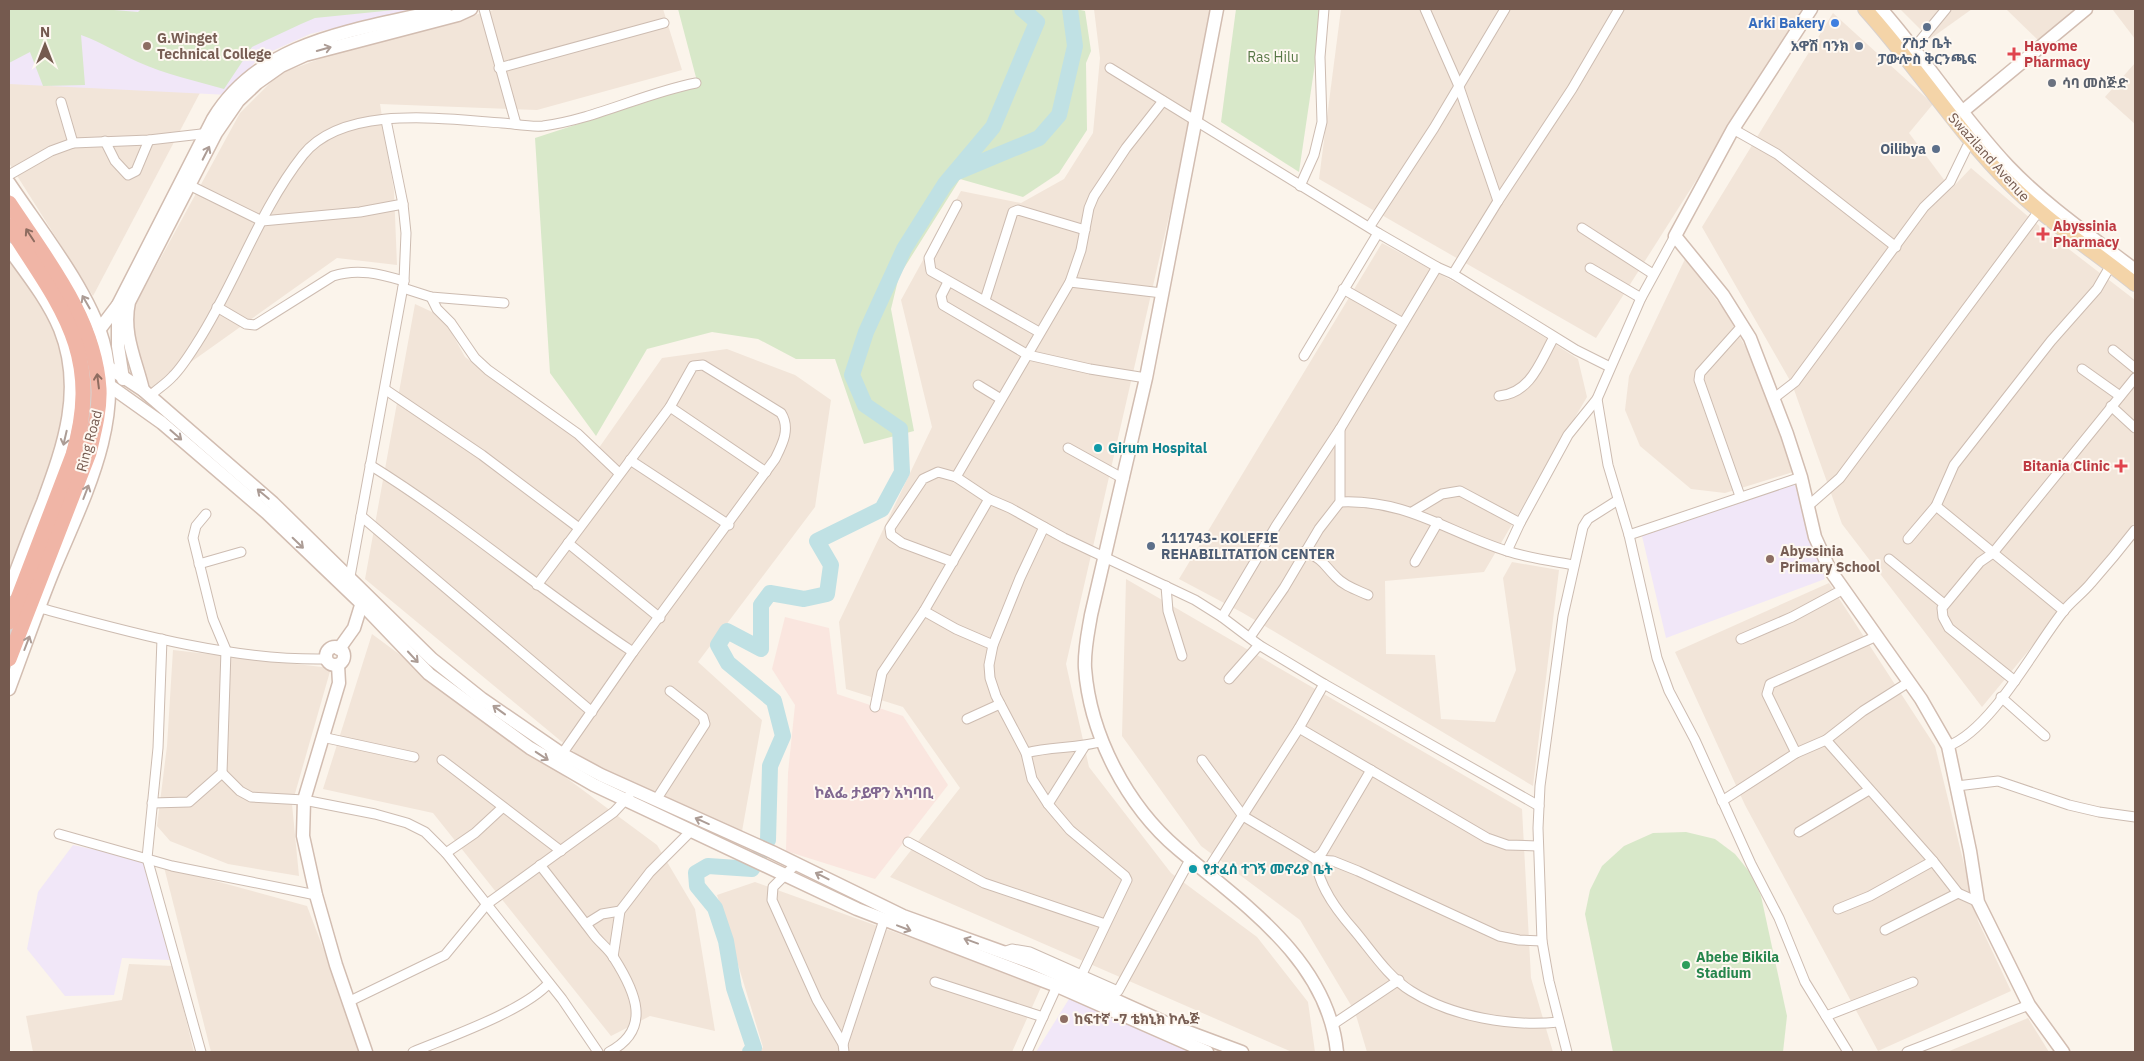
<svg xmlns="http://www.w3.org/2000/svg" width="2144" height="1061" font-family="'IBM Plex Sans','Noto Sans Ethiopic',sans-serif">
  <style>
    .residential { fill: #f2e5d9 }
    .commercial { fill: #fae6df }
    .education { fill: #f1e7f8 }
    .green { fill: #d8e8c9 }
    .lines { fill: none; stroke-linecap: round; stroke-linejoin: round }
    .river { stroke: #c0e1e4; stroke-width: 16 }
    .street-casing { stroke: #cdbcb1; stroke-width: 11 }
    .secondary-casing { stroke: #d2bdb1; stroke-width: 15 }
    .primary-casing { stroke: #d8d1ce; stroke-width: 16 }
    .highway-casing { stroke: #d8d1ce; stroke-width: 18 }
    .street { stroke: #fff; stroke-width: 9 }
    .secondary { stroke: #fff; stroke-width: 12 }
    .primary { stroke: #f4d4a8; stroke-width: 14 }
    .highway { stroke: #f0b5a6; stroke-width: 15 }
    .oneway { stroke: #ac9c95 }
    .oneway2 { stroke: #8e6c60 }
    .shop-dot { fill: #3f7fe0; stroke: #fef8f1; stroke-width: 2 }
    .service-dot { fill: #5c6f8a; stroke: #fef8f1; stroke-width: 2 }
    .education-dot { fill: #8d6e63; stroke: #fef8f1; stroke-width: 2 }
    .health-dot { fill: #e0444e; stroke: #fef8f1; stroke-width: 2 }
    .worship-dot { fill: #6b7280; stroke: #fef8f1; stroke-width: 2 }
    .culture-dot { fill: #0f9aa8; stroke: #fef8f1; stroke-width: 2 }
    .leisure-dot { fill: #2e9e5b; stroke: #fef8f1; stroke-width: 2 }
    .labels { text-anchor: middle; stroke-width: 4; stroke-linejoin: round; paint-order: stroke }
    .shop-label { font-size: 14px; font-weight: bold; fill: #366cbe; stroke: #fef8f1; text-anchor: end }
    .education-label { font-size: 14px; font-weight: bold; fill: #785e54; stroke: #fef8f1; text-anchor: start }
    .service-label { font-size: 14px; font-weight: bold; fill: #4e5e75; stroke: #fef8f1; text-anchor: end }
    .health-label { font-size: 14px; font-weight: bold; fill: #be3a42; stroke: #fef8f1; text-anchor: start }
    .park-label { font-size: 14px; fill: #597948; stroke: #fef8f1 }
    .worship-label { font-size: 14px; font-weight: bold; fill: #5b616d; stroke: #fef8f1; text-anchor: start }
    .street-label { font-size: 14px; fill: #755a4f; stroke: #fef8f1 }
    .culture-label { font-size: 14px; font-weight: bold; fill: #0d838f; stroke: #fef8f1; text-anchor: start }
    .leisure-label { font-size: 14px; font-weight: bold; fill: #27864d; stroke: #fef8f1; text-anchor: start }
    .neighbourhood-label { font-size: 15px; font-weight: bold; fill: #806790; stroke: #fef8f1 }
  </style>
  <rect width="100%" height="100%" fill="#fbf4eb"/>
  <g class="residential">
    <path d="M497,9H663L682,70L537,110L380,104L394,191L397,265L337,258L153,389L126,356L123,327L240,113L279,74L338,52Z"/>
    <path d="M1094,9H1211L1196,99L1066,664L1089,767L1171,873L1257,937L1308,1002L1315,1052H1292L890,877L960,788L903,707L846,689L839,622L932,427L901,300L961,191L1021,203L1064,179L1093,133L1100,58Z"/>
    <path d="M1341,9H1805L1596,338L1319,179Z"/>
    <path d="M1900,9H1972L1930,39Z"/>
    <path d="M2006,9H2081L2041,43Z"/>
    <path d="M2115,9H2135V39L2113,10Z"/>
    <path d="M1833,13L1933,104L1909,133L1951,189L1971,168L2044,230L2135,300V522L1982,707L1842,524L1792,384L1702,227Z"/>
    <path d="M9,31L203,87L93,296L9,163Z"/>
    <path d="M2135,63V124L2105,97Z"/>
    <path d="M1382,243L1484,298L1578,359L1587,397L1484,572L1385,581L1386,654L1435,655L1441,719L1495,722L1516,670L1503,578L1512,562L1559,570L1533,786L1243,613L1179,579Z"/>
    <path d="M9,254L50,313L67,354L62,438L9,584Z"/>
    <path d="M1685,259L1725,311L1758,369L1793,472L1725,493L1691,489L1640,446L1625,410L1629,376Z"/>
    <path d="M415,304L443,317L465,357L596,452L662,358L727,349L795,375L831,400L815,507L698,662L762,720L739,848L579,756L365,579Z"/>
    <path d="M1126,579L1522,809L1531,978L1553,1052H1367L1355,1012L1300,920L1201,846L1122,736Z"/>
    <path d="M1829,583L1935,746L1978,921L2011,991L1878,1051L1745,805L1675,652Z"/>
    <path d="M372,634L657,845L695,909L715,1031L650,1016L611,1036L433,813L323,789Z"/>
    <path d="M173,650L331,668L292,804L299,876L228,864L170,841L157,826L167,746Z"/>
    <path d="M164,867L307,906L363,1052H211Z"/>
    <path d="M755,882L1042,985L1012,1052H760L763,1047L717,895Z"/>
    <path d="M129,964L173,966L194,1052H33L26,1016L122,1000Z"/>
    <path d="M2028,1018L2049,1052H1947Z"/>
  </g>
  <path class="commercial" d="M785,617L829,628L837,694L903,716L948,785L875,879L786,851L788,773L795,705L772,669Z"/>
  <g class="education">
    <path d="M9,9H422L375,18L310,34L259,57L229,95L9,84Z"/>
    <path d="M1793,480L1828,574L1824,576L1825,579L1666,638L1642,536L1691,519L1689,516Z"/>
    <path d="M73,845L143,860L170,960L122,958L114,995L65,996L27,949L38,892Z"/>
    <path d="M1069,999L1211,1052H1036Z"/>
  </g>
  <g class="green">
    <path d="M9,9H102L138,12L141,9H404L315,18L301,24L252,47L224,89C195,81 165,74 138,62C118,53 103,43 81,35L85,85L43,86L30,52L9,63Z"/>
    <path d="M678,9H1076L1085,11L1091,51L1086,63L1087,130L1059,173L1023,197L960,179L899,276L891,309L914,431L864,444L835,359H796L758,339L712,332L647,349L596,436L550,373L535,138L698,85Z"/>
    <path d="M1236,9H1323L1299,172L1221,122Z"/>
    <path d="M1686,832L1715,839L1735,854L1752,875L1761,896L1787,1016L1783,1052H1613L1585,914L1590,890L1602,866L1624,846L1653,833Z"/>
  </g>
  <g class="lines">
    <g class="river">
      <path d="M957,172L1039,138L1059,115L1075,46L1070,9"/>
      <path d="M750,1052L754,1048L734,988L726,941L715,908L697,886L696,873L708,866L752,869L768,840L770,766L783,736L774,701L728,663L718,645L727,631L761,649V605L770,593L804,599L827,594L831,565L817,541L882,509L902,472L900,429L865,405L852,375L866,332L904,249L945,184L993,127L1037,22L1022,9"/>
    </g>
    <g class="street-casing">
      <g id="street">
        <path d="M484,9L516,124"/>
        <path d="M1425,9L1458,84L1498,201"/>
        <path d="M1914,48L1946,9"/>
        <path d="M499,68L664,23"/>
        <path d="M1110,68L1378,233L1437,267L1453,274L1576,350L1610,367"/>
        <path d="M61,102L73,143"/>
        <path d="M1733,129L1777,154L1896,247"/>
        <path d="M105,141L115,161L128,175L136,171L149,140"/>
        <path d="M9,175L51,151L73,143L149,140L210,133"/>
        <path d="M189,185L262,221L360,212L403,204"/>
        <path d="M1300,186L1314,155L1322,122L1320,57L1324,9"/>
        <path d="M957,205L929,258L931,271L1039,332"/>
        <path d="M1370,226L1434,128L1505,9"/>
        <path d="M1582,228L1653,274"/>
        <path d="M1590,268L1641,298"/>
        <path d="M1453,274L1498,201L1572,89L1619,9"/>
        <path d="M948,282L941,296L943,305L1028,355L1090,369L1146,378"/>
        <path d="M1070,282L1162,293"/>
        <path d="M403,288L431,297L504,303"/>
        <path d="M1343,289L1403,323"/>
        <path d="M431,297L437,309L451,323L475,358L488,370L578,434L619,473"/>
        <path d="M985,300L1013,212L1018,210L1085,230"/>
        <path d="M217,307L246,324L255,325L333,276C358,268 380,274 404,281"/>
        <path d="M2113,350L2135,368"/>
        <path d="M1304,356L1378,233"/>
        <path d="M2082,369L2120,396"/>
        <path d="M978,385L1001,399"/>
        <path d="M386,390L482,455L579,528"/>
        <path d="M150,396C157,389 166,384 173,376C182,367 190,354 197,343C236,283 258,212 303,155C344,104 444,119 502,123C515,124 529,127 543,126C596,119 644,93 696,83"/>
        <path d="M1499,396C1531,393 1540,362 1554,337"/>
        <path d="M1597,399L1608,465L1629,535L1657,658L1669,691L1695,740L1751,864L1779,918L1805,982L1848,1052"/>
        <path d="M1773,399L1795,382L1924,207L1950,182L1967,147"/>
        <path d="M2111,406L2135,428"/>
        <path d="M670,407L766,472"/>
        <path d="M1068,448L1124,479"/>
        <path d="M630,460L729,525"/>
        <path d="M370,465C462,522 543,593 633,652"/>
        <path d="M956,477L1070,282L1081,250L1089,208L1094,196L1126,148L1163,101"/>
        <path d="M1740,496L1699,380L1700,373L1742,326"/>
        <path d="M1340,502C1407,499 1447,532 1507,551C1528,558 1552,561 1574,565"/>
        <path d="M1936,506L2064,611"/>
        <path d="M1807,507L1840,478L2036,215"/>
        <path d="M1412,512L1442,494L1460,491L1520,523"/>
        <path d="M361,516L592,712"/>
        <path d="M1044,527L1020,578L993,645L989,665L990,678L996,696L1026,753L1032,779L1048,804L1070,830L1125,876L1127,880L1082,974"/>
        <path d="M1629,535L1801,477"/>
        <path d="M1908,539L1936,506L1954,465L2051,341L2097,289L2108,270"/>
        <path d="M568,543L660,618"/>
        <path d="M1305,551C1325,561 1322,563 1336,577C1344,586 1357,590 1368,595"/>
        <path d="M1507,551L1520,523L1568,435L1597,399L1641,298L1675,236"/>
        <path d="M1889,559L1944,604"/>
        <path d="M953,562L902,543L891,535L890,528L923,479L938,472L956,477L989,499L1010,508L1064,538L1195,600L1222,617L1259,645L1324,684L1539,806"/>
        <path d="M1415,562L1438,522"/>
        <path d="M199,564L241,552"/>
        <path d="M349,582L404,281L406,233L403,204L386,120"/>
        <path d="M537,585L670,407L693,366L703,365L781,413C791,429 782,445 775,459L633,652L562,754"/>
        <path d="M1166,586L1168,611L1182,656"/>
        <path d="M40,608C132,633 231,661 327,659"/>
        <path d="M924,611L956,629L993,645"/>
        <path d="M1222,617L1276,526L1340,429L1437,267"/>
        <path d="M1250,637L1284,588L1319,529L1340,502V429"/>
        <path d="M162,639L158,748L147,858L201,1052"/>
        <path d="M1741,639L1792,617L1842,590"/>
        <path d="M1229,679L1259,645"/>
        <path d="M2015,681L1949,628L1943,617L1942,608L1980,562L1993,553L2135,378"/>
        <path d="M2001,697L2045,736"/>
        <path d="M875,707L882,673L924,611L989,499"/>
        <path d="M967,719L1000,704"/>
        <path d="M1299,728L1487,838L1507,845L1538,846"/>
        <path d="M322,737L414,757"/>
        <path d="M1826,740L1933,861L1958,893L1978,902"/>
        <path d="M1948,746C1991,730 2033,650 2062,613C2070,602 2082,594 2091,583C2106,566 2121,548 2135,530"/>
        <path d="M1026,753C1052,746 1078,749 1103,741"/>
        <path d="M1796,753L1767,694L1770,684L1877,636"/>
        <path d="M442,760L561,851"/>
        <path d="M1202,760L1243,816L1317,860L1333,861L1358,871L1499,936L1519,940L1542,941"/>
        <path d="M222,773L240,791L251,797L304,800L375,814L407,823L425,832L446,853L562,999L598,1052"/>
        <path d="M1957,786L1998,781L2069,805L2099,812L2135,817"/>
        <path d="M656,800L705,724L703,717L670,691"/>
        <path d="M1722,801L1796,753L1826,740L1863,711L1909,682"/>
        <path d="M152,803L189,802L222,773L226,650L213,619L193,538L196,526L206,514"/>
        <path d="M1048,804L1084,747"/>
        <path d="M1799,832L1869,790"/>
        <path d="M59,834L172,866L316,895"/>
        <path d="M908,842L984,883L1105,924"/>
        <path d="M446,853L475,833L502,808"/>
        <path d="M1315,859L1322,853L1371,770"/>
        <path d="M1317,860C1316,883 1339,913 1354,930C1371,950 1388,977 1411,991C1452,1017 1512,1027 1559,1022"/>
        <path d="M796,864L773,887L772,900L817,1000L843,1044L844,1052"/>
        <path d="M540,865C558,888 576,911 594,935C600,943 609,949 614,958C635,991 653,1029 609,1052"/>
        <path d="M1207,871L1299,728L1324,684"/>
        <path d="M1838,909L1870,896L1933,861"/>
        <path d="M586,924L602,914L620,911"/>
        <path d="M1885,930L1958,893"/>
        <path d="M1003,952L1012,949L1030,952L1118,991L1191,858"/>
        <path d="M613,957L620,911L650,872L691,831"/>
        <path d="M935,982L1043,1017"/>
        <path d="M348,1002L445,955L487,904L614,812L629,796"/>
        <path d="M1826,1016L1913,982"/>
        <path d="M1332,1025L1399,980"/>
        <path d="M843,1044L884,920"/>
        <path d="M413,1052C449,1037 524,1011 549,983"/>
        <path d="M1027,1052L1057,986"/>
        <path d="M1567,1052L1549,981L1542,941L1538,828L1540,786L1563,616L1583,527L1588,519L1618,500"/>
        <path d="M1907,1052L2029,1005"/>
      </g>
    </g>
    <g class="secondary-casing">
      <g id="secondary">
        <path d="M1217,9L1146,378L1091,615C1088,633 1084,650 1085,668C1090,735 1127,806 1178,849C1243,904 1328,960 1337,1052"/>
        <path d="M1811,9L1733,129L1675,236L1723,295L1750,338L1787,434L1801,477L1815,537L1830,570L1921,699L1948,746L1970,851L1978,902L2029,1005L2063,1052"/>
        <path d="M1881,9C1925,59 1962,117 2008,166C2045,205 2092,237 2135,270"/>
        <path d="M1957,116L2086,9"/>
        <path d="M9,183C39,228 88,289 103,341C125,421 84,497 54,569C38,608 24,649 9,689"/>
        <path d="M9,249C27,274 48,300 60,329C84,389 64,445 43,502C31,531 20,561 9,590"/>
        <path d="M118,305V346L123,379"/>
        <path d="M99,330L118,305L213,119C262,38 361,30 445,9"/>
        <path d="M108,367L143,390L273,503L432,659L482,699L562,754L601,775L772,852L903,916L1033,963L1175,1027L1242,1052"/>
        <path d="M110,386L162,423L267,513L362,604L429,674L530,748L594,785L857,909L1057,986L1207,1052"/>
        <path d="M143,390C136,360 122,334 129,302L216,133L238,101L257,83L281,66L305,55L458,15L471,9"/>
        <circle cx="335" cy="656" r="9"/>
        <path d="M339,649L354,628L363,599"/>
        <path d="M338,665L339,683L304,800L303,836L316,895L336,965L366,1052"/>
      </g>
    </g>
    <g class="primary-casing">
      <path id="primary" d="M1865,9C1916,65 1956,130 2010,184C2048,222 2094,251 2135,284"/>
    </g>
    <g class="highway-casing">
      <g id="highway">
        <path d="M9,203C46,259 95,319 99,389C100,410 94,432 89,453L9,659"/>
        <path d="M9,226C61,307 103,354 73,455L9,622"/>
      </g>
    </g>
    <use href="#street" class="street"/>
    <use href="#secondary" class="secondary"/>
    <use href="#primary" class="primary"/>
    <use href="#highway" class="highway"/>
  </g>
  <defs><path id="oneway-shaft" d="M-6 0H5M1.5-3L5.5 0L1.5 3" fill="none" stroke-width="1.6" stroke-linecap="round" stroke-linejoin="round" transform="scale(1.25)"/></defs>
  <g class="oneway">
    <use href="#oneway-shaft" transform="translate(324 49) rotate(-16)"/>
    <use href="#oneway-shaft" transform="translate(206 153) rotate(-63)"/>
    <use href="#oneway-shaft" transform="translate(86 302) rotate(-120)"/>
    <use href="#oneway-shaft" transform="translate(176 435) rotate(41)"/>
    <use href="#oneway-shaft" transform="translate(65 438) rotate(103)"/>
    <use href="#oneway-shaft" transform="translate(86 492) rotate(-69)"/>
    <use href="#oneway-shaft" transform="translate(263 494) rotate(-140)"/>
    <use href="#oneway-shaft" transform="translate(298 543) rotate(44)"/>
    <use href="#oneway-shaft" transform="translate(27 643) rotate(-69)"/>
    <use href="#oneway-shaft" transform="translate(413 657) rotate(47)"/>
    <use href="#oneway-shaft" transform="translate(499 710) rotate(-144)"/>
    <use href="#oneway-shaft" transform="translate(542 756) rotate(33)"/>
    <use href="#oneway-shaft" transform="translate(702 821) rotate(-156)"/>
    <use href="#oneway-shaft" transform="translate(822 876) rotate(-153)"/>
    <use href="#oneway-shaft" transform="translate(904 928) rotate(21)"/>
    <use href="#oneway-shaft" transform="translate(971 941) rotate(-160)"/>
  </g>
  <g class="oneway2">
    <use href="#oneway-shaft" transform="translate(30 235) rotate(-123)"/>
    <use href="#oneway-shaft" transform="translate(98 381) rotate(-97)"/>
  </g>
  <circle class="shop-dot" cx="1835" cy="23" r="5"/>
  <g class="service-dot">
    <circle cx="1927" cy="27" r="5"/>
    <circle cx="1859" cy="46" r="5"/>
    <circle cx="1936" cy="149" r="5"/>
    <circle cx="1151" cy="546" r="5"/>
  </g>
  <g class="education-dot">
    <circle cx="147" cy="46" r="5"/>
    <circle cx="1770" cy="559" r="5"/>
    <circle cx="1064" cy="1019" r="5"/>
  </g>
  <g class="health-dot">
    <path d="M2011.5 46.5h5v5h5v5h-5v5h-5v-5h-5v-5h5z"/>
    <path d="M2040.5 226.5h5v5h5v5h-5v5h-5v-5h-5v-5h5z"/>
    <path d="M2118.5 458.5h5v5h5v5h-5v5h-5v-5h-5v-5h5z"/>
  </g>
  <circle class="worship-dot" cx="2052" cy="83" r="5"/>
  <g class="culture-dot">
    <circle cx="1098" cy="448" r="5"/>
    <circle cx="1193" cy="869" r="5"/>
  </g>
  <circle class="leisure-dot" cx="1686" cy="965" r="5"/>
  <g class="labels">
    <g class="shop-label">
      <text x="1825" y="28">Arki Bakery</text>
    </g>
    <g class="education-label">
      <text x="157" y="43">G.Winget<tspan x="157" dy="16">Technical College</tspan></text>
      <text x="1780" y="556">Abyssinia<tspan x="1780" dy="16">Primary School</tspan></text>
      <text x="1074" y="1024">ከፍተኛ -7 ቴክኒክ ኮሌጅ</text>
    </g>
    <g class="service-label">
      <text x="1927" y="48" text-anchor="middle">ፖስታ ቤት<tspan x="1927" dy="16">ፓውሎስ ቅርንጫፍ</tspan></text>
      <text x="1849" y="51">አዋሽ ባንክ</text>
      <text x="1926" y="154">Oilibya</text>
      <text x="1161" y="543" text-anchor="start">111743- KOLEFIE<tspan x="1161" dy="16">REHABILITATION CENTER</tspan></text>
    </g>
    <g class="health-label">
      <text x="2024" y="51">Hayome<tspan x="2024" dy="16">Pharmacy</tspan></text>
      <text x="2053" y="231">Abyssinia<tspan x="2053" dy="16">Pharmacy</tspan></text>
      <text x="2110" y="471" text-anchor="end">Bitania Clinic</text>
    </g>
    <g class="park-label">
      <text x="1273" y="62">Ras Hilu</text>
    </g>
    <g class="worship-label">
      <text x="2062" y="88">ሳባ መስጅድ</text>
    </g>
    <g class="street-label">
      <text transform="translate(1989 157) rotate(48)" y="5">Swaziland Avenue</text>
      <text transform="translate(89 441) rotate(-75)" y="5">Ring Road</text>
    </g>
    <g class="culture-label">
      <text x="1108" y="453">Girum Hospital</text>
      <text x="1203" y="874">የታፈሰ ተገኝ መኖሪያ ቤት</text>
    </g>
    <g class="leisure-label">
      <text x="1696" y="962">Abebe Bikila<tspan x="1696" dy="16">Stadium</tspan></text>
    </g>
    <g class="neighbourhood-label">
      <text x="874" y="798">ኮልፌ ታይዋን አካባቢ</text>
    </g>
  </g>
  <rect width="2144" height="1061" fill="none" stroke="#755a4f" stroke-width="20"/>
  <g transform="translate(45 45)" stroke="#fef8f1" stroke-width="4" paint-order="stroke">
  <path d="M0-4L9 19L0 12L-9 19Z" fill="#755a4f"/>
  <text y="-8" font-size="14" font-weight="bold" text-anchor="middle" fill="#755a4f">N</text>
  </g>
</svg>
